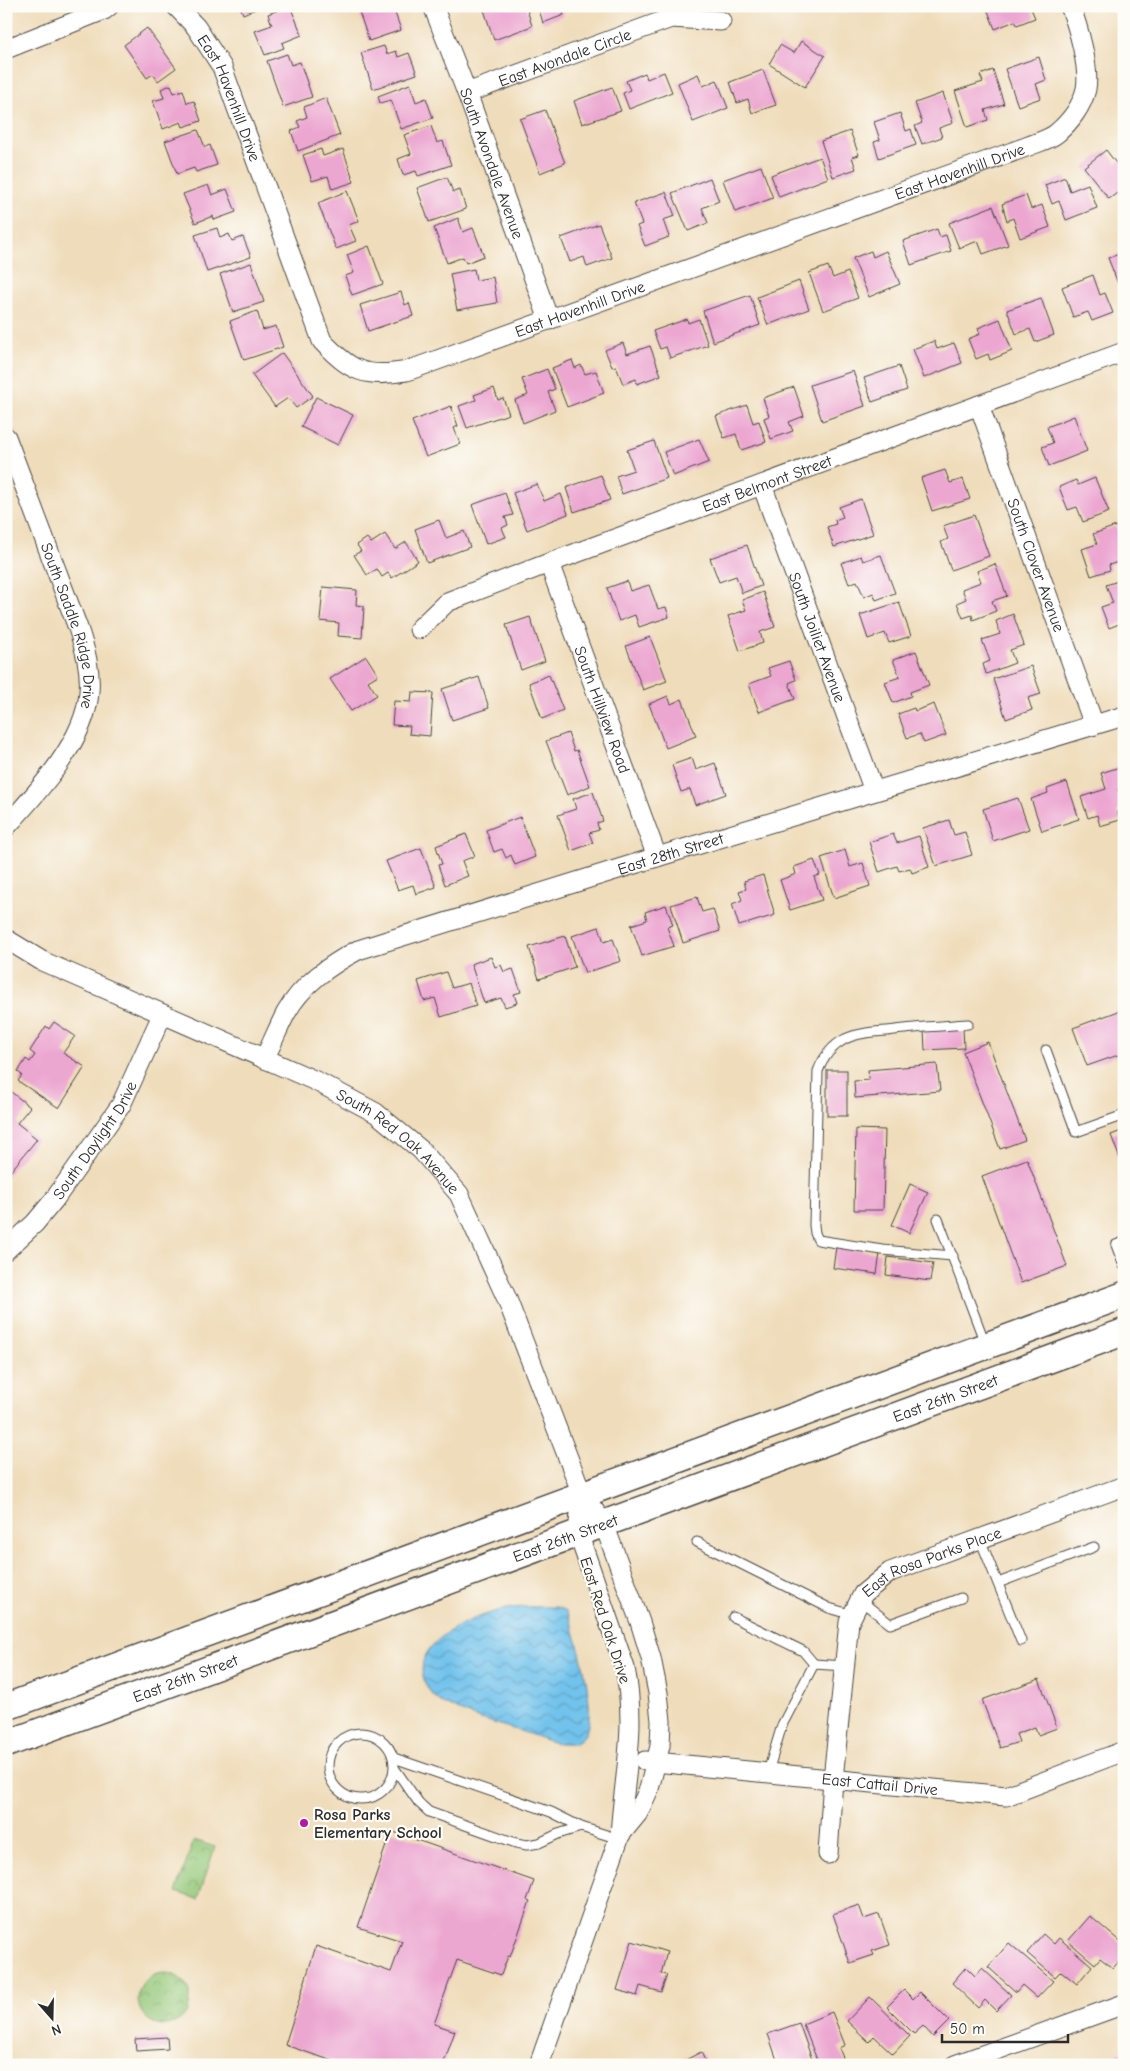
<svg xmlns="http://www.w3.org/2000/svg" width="1130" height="2071" font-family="'Comic Neue',sans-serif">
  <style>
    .park { fill: url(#park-crowns); stroke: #607a52 }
    .water { fill: url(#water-waves); stroke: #4e768c }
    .building { fill: #eca7d1 }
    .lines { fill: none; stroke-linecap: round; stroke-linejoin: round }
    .lane-casing { stroke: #484640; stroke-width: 11 }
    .street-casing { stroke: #484640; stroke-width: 21 }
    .secondary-casing { stroke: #484640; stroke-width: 29 }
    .lane { stroke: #fff; stroke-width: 9 }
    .street { stroke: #fff; stroke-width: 19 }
    .secondary { stroke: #fff; stroke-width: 26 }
    .poi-dot { fill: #b5179e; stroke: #fdfcf7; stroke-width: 2 }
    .labels { text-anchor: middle; stroke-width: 4.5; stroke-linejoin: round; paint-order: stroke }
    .street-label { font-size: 16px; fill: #2b2b2b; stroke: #fdfcf7 }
    .poi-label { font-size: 16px; font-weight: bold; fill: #2b2b2b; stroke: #fdfcf7; text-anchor: start }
  </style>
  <defs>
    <pattern id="park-crowns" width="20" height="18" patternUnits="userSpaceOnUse" patternTransform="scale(1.25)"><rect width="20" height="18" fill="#94c879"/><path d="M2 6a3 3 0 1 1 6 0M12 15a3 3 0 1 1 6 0" fill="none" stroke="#79a363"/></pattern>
    <pattern id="water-waves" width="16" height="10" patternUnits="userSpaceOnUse" patternTransform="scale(1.25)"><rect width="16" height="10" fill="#71c2ec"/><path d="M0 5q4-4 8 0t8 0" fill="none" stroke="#5d9ebf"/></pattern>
  </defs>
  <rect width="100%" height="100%" fill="#fdfcf7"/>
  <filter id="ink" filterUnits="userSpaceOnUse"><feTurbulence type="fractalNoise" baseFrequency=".02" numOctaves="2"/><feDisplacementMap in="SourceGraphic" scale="10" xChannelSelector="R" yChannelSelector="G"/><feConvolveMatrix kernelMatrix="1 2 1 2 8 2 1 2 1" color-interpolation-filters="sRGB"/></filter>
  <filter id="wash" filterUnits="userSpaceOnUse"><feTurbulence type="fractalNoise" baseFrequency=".0096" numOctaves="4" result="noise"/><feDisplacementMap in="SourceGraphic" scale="20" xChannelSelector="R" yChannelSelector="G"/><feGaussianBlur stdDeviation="1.12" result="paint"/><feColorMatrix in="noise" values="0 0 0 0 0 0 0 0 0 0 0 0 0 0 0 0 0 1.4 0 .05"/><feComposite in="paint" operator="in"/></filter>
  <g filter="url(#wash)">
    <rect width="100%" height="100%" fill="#efdcba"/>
    <g class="park">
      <path d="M194,1840L215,1847L198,1899L176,1892Z"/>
      <circle cx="164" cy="1999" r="26"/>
    </g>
    <path class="water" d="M557,1607L565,1610L569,1616C578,1641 598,1711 585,1734C580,1743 570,1744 561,1743C551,1743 539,1737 529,1734C502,1725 467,1717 443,1703C439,1701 434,1697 431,1693C396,1647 472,1615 507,1609C523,1606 541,1607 557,1607Z"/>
    <g id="blocks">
      <g class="building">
        <path d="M240,6H263L243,14Z"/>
        <path d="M290,6L302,35L282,43L284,48L265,55L255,31L272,25L268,14Z"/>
        <path d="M357,6H382L384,13L394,10L401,30L369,41Z"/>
        <path d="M485,6H526L532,26L494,40L483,7Z"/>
        <path d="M538,6H561L564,15L543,23Z"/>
        <path d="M986,6H1030L1035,18L1017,25L1015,21L995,29Z"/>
        <path d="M147,28L176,68L158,81L153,74L147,78L124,45Z"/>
        <path d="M801,41L825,56L805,87L769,64L780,45L794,53Z"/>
        <path d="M384,46L387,54L396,51L398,57L409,53L417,74L373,89L361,53Z"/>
        <path d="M287,54L291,65L300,62L312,97L283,107L267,61Z"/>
        <path d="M1039,57L1046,80L1036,84L1041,98L1018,106L1005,69Z"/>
        <path d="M763,70L776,105L752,113L748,99L737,103L730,82Z"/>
        <path d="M993,70L1004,104L985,110L988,120L967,127L955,91L983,82L980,75Z"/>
        <path d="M664,72L672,92L629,109L623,93L630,90L626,81L645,73L647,79Z"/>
        <path d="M698,74L703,86L717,80L728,108L693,122L678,83Z"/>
        <path d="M410,84L416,102L426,98L433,118L401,129L391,100L380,103L378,96Z"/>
        <path d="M171,85L174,93L183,90L187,103L194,101L201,121L183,127L181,122L163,129L153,101L164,98L161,89Z"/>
        <path d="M612,87L621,111L582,124L574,101Z"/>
        <path d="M943,93L953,123L939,128L942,137L922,144L915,126L922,123L915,103Z"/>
        <path d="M326,98L340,135L298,151L291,131L300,127L297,121L307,117L304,107Z"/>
        <path d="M545,110L565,163L540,173L520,119Z"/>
        <path d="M900,113L906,131L911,129L916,145L879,158L874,142L880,140L874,122Z"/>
        <path d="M431,126L437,143L443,141L451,165L418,176L416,171L403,175L398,159L411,154L404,135Z"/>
        <path d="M198,130L205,147L210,145L217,165L196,172L194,168L177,174L165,141Z"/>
        <path d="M850,131L859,155L852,157L856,169L833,177L821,141Z"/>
        <path d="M321,149L323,156L343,149L354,182L332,189L328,176L312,181L303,155Z"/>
        <path d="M1106,150L1116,163L1124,158V188L1109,199L1084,167Z"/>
        <path d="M820,157L828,178L779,197L771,175Z"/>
        <path d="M761,166L773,198L735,212L723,180Z"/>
        <path d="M447,177L453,192L460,190L466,209L429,222L417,188Z"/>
        <path d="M1065,177L1070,191L1088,184L1097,208L1066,220L1059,201L1052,204L1045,185Z"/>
        <path d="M710,178L719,201L702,208L708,223L688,231L672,193Z"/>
        <path d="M208,185L212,195L227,189L236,212L214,220L213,216L195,223L183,194Z"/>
        <path d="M347,191L359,221L349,225L356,241L336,249L318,203Z"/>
        <path d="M666,192L675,216L663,220L669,237L645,246L637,226L642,224L634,203Z"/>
        <path d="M1026,195L1031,209L1042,205L1050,227L1020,238L1013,218L1007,221L1002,204Z"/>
        <path d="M993,206L1008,245L983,254L978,241L959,248L949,223Z"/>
        <path d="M458,218L463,232L473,228L484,256L466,263L463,257L447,263L434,228Z"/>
        <path d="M599,224L612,258L587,267L584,257L570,262L561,238Z"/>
        <path d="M217,228L220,238L229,234L232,241L243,237L251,257L207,272L195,235Z"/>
        <path d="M937,229L940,237L946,235L951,251L911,265L903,241Z"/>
        <path d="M369,246L383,284L352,295L345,276L354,273L347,255Z"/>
        <path d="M871,251L873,257L886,251L900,284L869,297L853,258Z"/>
        <path d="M1122,253L1124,290L1121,291L1108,258Z"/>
        <path d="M251,263L264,302L233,312L220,274Z"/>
        <path d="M828,266L833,278L848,272L858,298L823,311L809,273Z"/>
        <path d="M474,269L476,280L493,277L497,303L457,310L450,274Z"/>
        <path d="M1093,275L1100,295L1105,293L1113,313L1092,321L1088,312L1073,317L1062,287Z"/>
        <path d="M799,281L809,309L768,325L757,297Z"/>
        <path d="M401,292L405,305L409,303L413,316L368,331L360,305Z"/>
        <path d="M750,295L760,325L713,342L703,311Z"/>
        <path d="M1041,298L1054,335L1035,342L1030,329L1016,334L1007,310Z"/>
        <path d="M257,311L263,330L276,326L283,347L244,360L230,321Z"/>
        <path d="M687,319L688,323L699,319L708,345L670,358L666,347L660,349L653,331Z"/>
        <path d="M1000,319L1012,351L990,360L988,354L976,359L968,339L980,334L978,328Z"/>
        <path d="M934,341L937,349L954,343L962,363L924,378L913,349Z"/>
        <path d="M623,343L627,354L650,346L661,375L637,384L636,379L623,384L616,366L612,367L605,350Z"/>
        <path d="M282,353L313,396L296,408L288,398L275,407L252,375Z"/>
        <path d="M572,360L575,368L581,365L585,374L596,371L604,393L567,407L552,368Z"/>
        <path d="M899,366L907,390L872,402L864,378Z"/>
        <path d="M547,369L555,389L548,392L555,410L523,423L515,400L528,395L522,379Z"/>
        <path d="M853,371L865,406L822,421L810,385Z"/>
        <path d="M794,387L804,416L789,422L793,431L771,439L764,418L769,416L763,398Z"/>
        <path d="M494,388L498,400L503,398L509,414L467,428L459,406L476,400L474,395Z"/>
        <path d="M316,397L353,415L338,445L301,427Z"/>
        <path d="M747,405L753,423L759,421L766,442L741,450L736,434L724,438L716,416Z"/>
        <path d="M451,406L458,426L454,428L460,444L426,457L412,421Z"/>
        <path d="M1074,416L1087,451L1049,466L1042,447L1053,443L1047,427Z"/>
        <path d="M699,439L709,462L673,476L664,452Z"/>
        <path d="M654,441L667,478L622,494L616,476L634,470L627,450Z"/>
        <path d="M945,470L950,483L963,479L970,499L932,511L921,478Z"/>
        <path d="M601,475L610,500L574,512L566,488Z"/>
        <path d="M1095,478L1109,512L1083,522L1077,507L1068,510L1059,487L1076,480L1078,485Z"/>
        <path d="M537,484L544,501L561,494L568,514L527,530L513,493Z"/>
        <path d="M505,493L513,515L505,517L508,525L502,528L506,537L486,544L472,505Z"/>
        <path d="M861,499L873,534L834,547L827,527L836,524L835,520L843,517L839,507Z"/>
        <path d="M974,515L989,556L951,570L941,542L948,539L943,526Z"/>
        <path d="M439,520L446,538L464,531L470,547L427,563L415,529Z"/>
        <path d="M1116,526L1124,549V560L1109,565L1110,570L1091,576L1082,549L1097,544L1093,534Z"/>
        <path d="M385,534L395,549L406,542L418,561L392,578L388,573L382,577L377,569L367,575L354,555L361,551L357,545L367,538L371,543Z"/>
        <path d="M747,545L761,586L742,593L736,576L719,582L710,558Z"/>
        <path d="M881,555L895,593L876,600L873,593L864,597L857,581L849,584L841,563L861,556L863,561Z"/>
        <path d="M995,564L1007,596L992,601L996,611L973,620L972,615L963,618L957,603L966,599L962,589L981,582L977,571Z"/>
        <path d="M1124,579V622L1109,628L1101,607L1113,603L1106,585Z"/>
        <path d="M627,581L630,591L649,585L658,609L666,607L669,617L639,627L635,615L619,621L607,588Z"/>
        <path d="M323,587L357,590L356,605L364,606L362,638L338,636L339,623L320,621Z"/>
        <path d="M763,592L775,627L760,632L763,643L740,651L728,616L746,610L742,600Z"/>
        <path d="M899,602L911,636L889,643L885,633L868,639L860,615Z"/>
        <path d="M1013,614L1024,645L1010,650L1015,663L986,674L983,664L990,661L982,640L1000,634L996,621Z"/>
        <path d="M530,617L545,661L521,670L506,625Z"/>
        <path d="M650,637L667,681L643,690L626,646Z"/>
        <path d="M916,651L929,685L910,692L911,696L893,703L885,682L900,677L893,660Z"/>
        <path d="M366,656L378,675L368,681L377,695L351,711L330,679Z"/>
        <path d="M789,661L796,680L789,683L795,699L759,712L749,684L771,676L768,668Z"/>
        <path d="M1031,666L1041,694L1028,698L1032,710L1006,719L993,679Z"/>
        <path d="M549,675L563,710L542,719L529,683Z"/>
        <path d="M479,677L489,708L452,720L442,689Z"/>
        <path d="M412,692L433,693L430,736L409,734L410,726L392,725L394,701L411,702Z"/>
        <path d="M668,696L671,704L682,699L696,736L666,748L649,704Z"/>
        <path d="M934,704L946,735L924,743L920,734L907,738L898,714L914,708L915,711Z"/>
        <path d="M568,733L574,751L577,750L590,786L567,795L546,741Z"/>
        <path d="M692,758L696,770L715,763L726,794L695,805L690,789L681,792L672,765Z"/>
        <path d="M1123,766L1124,787L1118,789L1124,807V809L1117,811L1120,820L1100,826L1097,815L1088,818L1081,797L1106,789L1101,773Z"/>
        <path d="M1067,782L1079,819L1042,831L1031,799L1048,793L1047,789Z"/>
        <path d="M593,792L603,821L597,823L599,830L589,833L593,843L571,851L558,815L576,809L573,799Z"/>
        <path d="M1018,798L1029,829L993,841L983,809Z"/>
        <path d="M520,817L535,857L515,865L511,855L506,858L502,849L494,852L486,830Z"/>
        <path d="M949,820L954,835L965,832L972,855L936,866L923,828Z"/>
        <path d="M466,834L475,856L462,861L468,876L445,885L438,865L442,864L436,846Z"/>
        <path d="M893,834L897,843L919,836L929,867L912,873L910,868L899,871L897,866L879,872L869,842Z"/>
        <path d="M421,848L436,887L416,894L413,885L398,890L386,861Z"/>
        <path d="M845,850L850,867L863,863L870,886L834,898L821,858Z"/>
        <path d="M814,860L820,875L814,877L822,900L790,910L780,880L796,874L794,867Z"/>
        <path d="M763,875L775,915L739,926L732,904L742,900L739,891L746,889L744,881Z"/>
        <path d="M697,897L702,912L713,909L720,931L683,943L671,905Z"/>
        <path d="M666,905L673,925L667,927L674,946L642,956L631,925L647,920L645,912Z"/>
        <path d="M599,927L604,942L613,939L621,961L585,973L572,936Z"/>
        <path d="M565,936L575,967L539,979L529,947Z"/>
        <path d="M491,957L495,967L501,965L504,972L513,969L521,992L514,994L517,1003L505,1007L501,998L484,1003L471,964Z"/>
        <path d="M446,972L452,988L469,983L476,1006L441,1017L435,998L424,1001L418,981Z"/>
        <path d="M1124,1009V1053L1087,1066L1073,1028Z"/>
        <path d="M54,1022L75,1036L63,1053L85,1067L59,1108L18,1081L22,1075L18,1072L26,1059L30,1062L35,1055L30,1051L46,1026L49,1029Z"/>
        <path d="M963,1028L964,1048L925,1050L924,1030Z"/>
        <path d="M988,1042L1025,1140L1000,1149L963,1052Z"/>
        <path d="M937,1064L940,1091L855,1098L854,1081L869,1080L868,1070Z"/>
        <rect x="827" y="1070" width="20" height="46"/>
        <path d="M10,1091L30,1107L17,1123L37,1139L6,1177V1097Z"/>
        <path d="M856,1129L885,1130L883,1210H854Z"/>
        <path d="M1124,1130V1170L1111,1135Z"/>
        <path d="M1027,1159L1067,1266L1021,1283L982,1176Z"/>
        <path d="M910,1184L928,1192L909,1233L892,1225Z"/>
        <path d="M836,1247L880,1253L877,1274L833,1268Z"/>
        <path d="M888,1257L933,1263L930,1281L886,1275Z"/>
        <path d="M1039,1679L1057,1728L1038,1735L1035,1727L1016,1734L1019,1742L1000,1748L982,1700Z"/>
        <path d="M391,1831L534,1881L527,1900L530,1901L510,1957L508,1956L501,1975L457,1960L434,2024L455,2031L443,2065H345L285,2045L316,1946L391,1972L402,1941L358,1927Z"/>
        <path d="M859,1905L864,1919L879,1914L890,1945L872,1951L874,1955L850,1963L833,1914Z"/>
        <path d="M1090,1916L1124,1945V1956L1113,1968L1100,1958L1095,1964L1068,1941Z"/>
        <path d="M1043,1934L1054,1944L1059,1938L1092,1966L1077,1984L1061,1971L1055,1977L1027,1953Z"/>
        <path d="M632,1941L667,1952L661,1974L667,1975L661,1992L640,1986L637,1996L617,1990Z"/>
        <path d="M1009,1943L1053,1981L1037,1998L1022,1985L1016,1992L988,1967Z"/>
        <path d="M966,1967L975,1976L982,1968L1011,1995L996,2011L985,2000L978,2008L952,1983Z"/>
        <path d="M904,1990L913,1999L920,1992L949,2021L933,2037L923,2026L914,2034L887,2007Z"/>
        <path d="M870,1997L910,2036L893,2054L874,2036L869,2042L847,2021Z"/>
        <path d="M832,2012L845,2045L839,2048L846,2065H819L803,2024Z"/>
        <path d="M799,2023L814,2065H788L786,2060L778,2063L768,2034Z"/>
        <path d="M167,2037L168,2049L136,2051L135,2039Z"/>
        <path d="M701,2052L707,2065H676Z"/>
        <path d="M1118,2052L1124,2053V2065H1115Z"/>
      </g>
    </g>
  </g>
  <g filter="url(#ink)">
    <use href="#blocks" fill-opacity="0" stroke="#484640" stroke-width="1"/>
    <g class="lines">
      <g class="lane-casing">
        <g id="lane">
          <path d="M1046,1050L1076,1132L1124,1115"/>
          <path d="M938,1219L985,1343"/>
          <path d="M1124,1242L1116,1245L1124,1266"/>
          <path d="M953,1256L882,1250L818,1240L815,1233L814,1225L818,1071C823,1058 832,1046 845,1039C858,1033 873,1032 887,1031C913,1027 941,1026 968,1024"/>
          <path d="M980,1539L1021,1641"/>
          <path d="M697,1542L829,1608L853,1615"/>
          <path d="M998,1583L1094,1547"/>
          <path d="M860,1600L890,1624L961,1598"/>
          <path d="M733,1617L803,1651L814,1664"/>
          <circle cx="361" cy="1766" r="33"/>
          <path d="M394,1758L551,1812L581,1827"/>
          <path d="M395,1769L419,1803L429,1812L516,1843L527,1845L539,1843L558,1834L581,1827L619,1839"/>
          <path d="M768,1772L782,1725L814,1664L845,1666"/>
        </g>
      </g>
      <g class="street-casing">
        <g id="street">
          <path id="s1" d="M176,6L196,27L222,67L322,341C351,372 365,378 407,371L1026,147C1035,143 1049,140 1057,133C1070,122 1082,106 1086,89C1090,68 1078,26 1070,6"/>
          <path id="s2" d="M433,6L467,93L549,320"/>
          <path d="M6,49L104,10L109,6"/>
          <path id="s3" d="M467,93L671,18L721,21"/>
          <path id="s4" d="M979,405L1094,725"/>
          <path id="s5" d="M6,437L78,628C85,649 91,670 89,692C86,740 38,792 6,827"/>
          <path id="s6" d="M762,485L874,791"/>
          <path id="s7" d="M549,563L657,857"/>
          <path id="s8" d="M419,629L447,602L549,563L1124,352"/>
          <path id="s9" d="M6,939L42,961L318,1082L376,1113L421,1150L459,1194L507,1299L582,1494L604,1524L640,1622L651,1658L658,1693L661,1721L660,1746L649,1789L638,1813L620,1835"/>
          <path id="s10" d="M264,1059C272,1044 278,1028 286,1013C302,984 330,965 358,950L657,857L1124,716"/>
          <path id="s11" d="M6,1250L35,1223L54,1200L121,1105L162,1015"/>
          <path id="s12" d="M645,1761L1006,1796L1124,1751"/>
          <path id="s13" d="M828,1854L833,1779L849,1622L863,1594L890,1572L1124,1486"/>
          <path d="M539,2065L620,1835C624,1775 637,1729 625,1668L578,1533L582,1494"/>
          <path d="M955,2065L1124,2004"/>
        </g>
      </g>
      <g class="secondary-casing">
        <g id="secondary">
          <path d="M6,1707L1124,1295"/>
          <path id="s14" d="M6,1744L1124,1332"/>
        </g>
      </g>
      <use href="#lane" class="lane"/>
      <use href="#street" class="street"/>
      <use href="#secondary" class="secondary"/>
    </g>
  </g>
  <circle class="poi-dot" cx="304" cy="1823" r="5"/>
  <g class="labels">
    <g class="street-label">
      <text dy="6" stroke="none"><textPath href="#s3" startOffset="104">East Avondale Circle</textPath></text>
      <text dy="6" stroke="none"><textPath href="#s1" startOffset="108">East Havenhill Drive</textPath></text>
      <text dy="6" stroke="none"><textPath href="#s2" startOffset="168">South Avondale Avenue</textPath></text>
      <text dy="6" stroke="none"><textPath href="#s1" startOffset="1052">East Havenhill Drive</textPath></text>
      <text dy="6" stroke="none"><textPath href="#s1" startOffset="648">East Havenhill Drive</textPath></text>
      <text dy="6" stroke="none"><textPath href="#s8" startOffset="380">East Belmont Street</textPath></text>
      <text dy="6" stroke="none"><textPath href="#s4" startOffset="170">South Clover Avenue</textPath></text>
      <text dy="6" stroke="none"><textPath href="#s5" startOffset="200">South Saddle Ridge Drive</textPath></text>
      <text dy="6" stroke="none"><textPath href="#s6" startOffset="162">South Joiliet Avenue</textPath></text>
      <text dy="6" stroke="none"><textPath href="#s7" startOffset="156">South Hillview Road</textPath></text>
      <text dy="6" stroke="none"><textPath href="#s10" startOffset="475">East 28th Street</textPath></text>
      <text dy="6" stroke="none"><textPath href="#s11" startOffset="142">South Daylight Drive</textPath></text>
      <text dy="6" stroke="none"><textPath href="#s9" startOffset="444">South Red Oak Avenue</textPath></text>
      <text dy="6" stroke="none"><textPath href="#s14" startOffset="1001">East 26th Street</textPath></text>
      <text dy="6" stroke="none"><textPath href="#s14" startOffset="596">East 26th Street</textPath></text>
      <text dy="6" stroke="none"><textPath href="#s13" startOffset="341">East Rosa Parks Place</textPath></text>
      <text transform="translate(606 1620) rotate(72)" y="6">East Red Oak Drive</text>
      <text dy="6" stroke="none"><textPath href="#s14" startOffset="191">East 26th Street</textPath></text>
      <text dy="6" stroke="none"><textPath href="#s12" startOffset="236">East Cattail Drive</textPath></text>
    </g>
    <g class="poi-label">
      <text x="314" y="1820">Rosa Parks<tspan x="314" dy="18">Elementary School</tspan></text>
    </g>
  </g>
  <rect width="1130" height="2071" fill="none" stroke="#fdfcf7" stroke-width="25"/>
  <g transform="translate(52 2018) rotate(160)" stroke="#fdfcf7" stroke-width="4" paint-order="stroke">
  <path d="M0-4L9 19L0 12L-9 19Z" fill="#2b2b2b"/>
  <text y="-8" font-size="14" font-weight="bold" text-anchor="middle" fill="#2b2b2b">N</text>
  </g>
  <path d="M942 2034v8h126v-8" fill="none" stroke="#2b2b2b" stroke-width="2.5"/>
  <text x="950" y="2034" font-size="15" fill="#2b2b2b" stroke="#fdfcf7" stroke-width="4" paint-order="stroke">50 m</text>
</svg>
